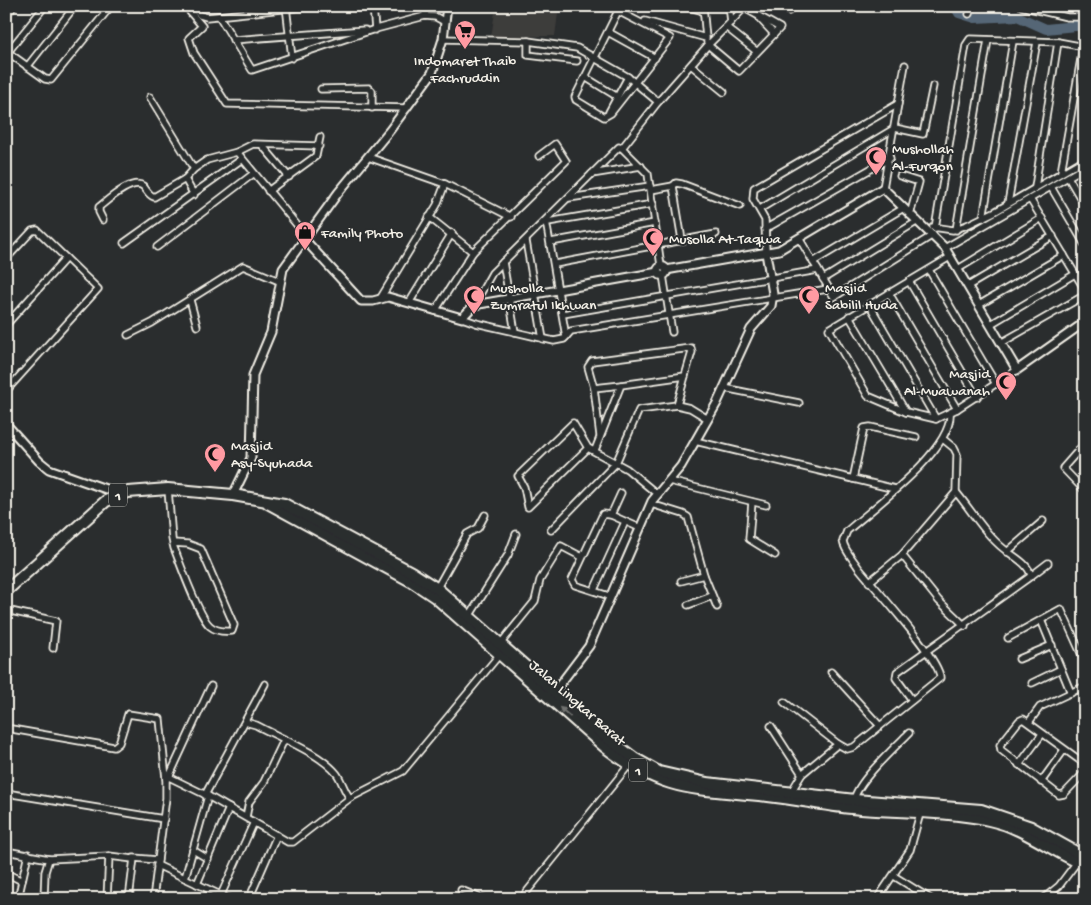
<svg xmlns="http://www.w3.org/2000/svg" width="1091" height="905" font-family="'Gochi Hand',sans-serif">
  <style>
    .built { fill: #3e3c3a }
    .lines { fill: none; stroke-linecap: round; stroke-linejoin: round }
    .river { stroke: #546676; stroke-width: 10 }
    .minor-casing { stroke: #f4f1e8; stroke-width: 9 }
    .tertiary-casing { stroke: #f4f1e8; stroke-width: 11 }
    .trunk-casing { stroke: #f4f1e8; stroke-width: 14 }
    .minor { stroke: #2a2d2e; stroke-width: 5.5 }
    .tertiary { stroke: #2a2d2e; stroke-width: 7 }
    .trunk { stroke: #2a2d2e; stroke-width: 10 }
    .oneway { fill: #71726f }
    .labels { text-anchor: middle; stroke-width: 4; stroke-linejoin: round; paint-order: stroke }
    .shield { fill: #2a2d2e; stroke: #b7b6b0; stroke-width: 1 }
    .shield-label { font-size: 14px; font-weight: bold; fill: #f4f1e8 }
    .poi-label { font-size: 15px; fill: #f4f1e8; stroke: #2a2d2e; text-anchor: start }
    .street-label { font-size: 15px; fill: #f4f1e8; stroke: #2a2d2e }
  </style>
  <rect width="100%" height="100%" fill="#2a2d2e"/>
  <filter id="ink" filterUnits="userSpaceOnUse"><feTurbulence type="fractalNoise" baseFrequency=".02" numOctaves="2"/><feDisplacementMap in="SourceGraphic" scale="10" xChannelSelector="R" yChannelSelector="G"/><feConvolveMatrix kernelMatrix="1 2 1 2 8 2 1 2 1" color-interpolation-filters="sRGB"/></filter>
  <g filter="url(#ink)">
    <path class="built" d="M496,6H559L555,36L491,37Z"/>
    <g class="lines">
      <path class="river" d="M955,6L959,13L975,18L1017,16L1046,29L1085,25"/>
      <g class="minor-casing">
        <g id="minor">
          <path d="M190,6V12L202,26L189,38L194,53L227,104L407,108"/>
          <path d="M192,6L200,15L207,17L311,6"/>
          <path d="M286,6L292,58"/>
          <path d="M373,6L375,30"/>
          <path d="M686,6L703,11"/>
          <path d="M729,6L731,22"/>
          <path d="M782,6L789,11L792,6"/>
          <path d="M1021,6L1067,17H1085"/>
          <path d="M618,11L670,38L611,113L604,117L576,100L575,97Z"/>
          <path d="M969,14L972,6"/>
          <path d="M6,15L14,6"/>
          <path d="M219,16L252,70L372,30L425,16L436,17L445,22"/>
          <path d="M425,16L426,6"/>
          <path d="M760,19L774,34"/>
          <path d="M645,21L706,38L703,6"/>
          <path d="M726,27L744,8"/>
          <path d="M608,32L655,58"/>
          <path d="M443,39L528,41L577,48L628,77L658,102"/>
          <path d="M233,40L365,30"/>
          <path d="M528,41V55L577,61"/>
          <path d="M707,42L708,45L726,27L756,51"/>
          <path d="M6,51L45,79L51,80L111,6"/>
          <path d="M8,52L45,6"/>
          <path d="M691,65L724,92"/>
          <path d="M27,67L75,6"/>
          <path d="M585,77L616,96"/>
          <path d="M321,89L369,88L372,91V108"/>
          <path d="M150,97L194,169"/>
          <path d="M609,112L628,77"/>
          <path d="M262,145L289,177"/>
          <path d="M622,148L658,102L708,45L739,71L780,28L741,6"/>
          <path d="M368,157L445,184L511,217"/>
          <path d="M1061,172L1083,47"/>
          <path d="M592,174L641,166"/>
          <path d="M900,176L919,182L910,215"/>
          <path d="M1068,177L1085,206"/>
          <path d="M185,179L194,195"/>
          <path d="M673,186L676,183L682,184L740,206"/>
          <path d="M1035,187L1058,42"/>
          <path d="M1051,187L1085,245"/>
          <path d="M883,188L905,65"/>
          <path d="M651,190L673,186L682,240"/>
          <path d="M268,191L316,156L320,137"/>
          <path d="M569,198L650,186"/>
          <path d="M1030,199L1085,290"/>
          <path d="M1008,203L1037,42"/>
          <path d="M760,209L895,128L923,134L933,86"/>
          <path d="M429,217L473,252"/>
          <path d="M983,218L1013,41"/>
          <path d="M103,220L99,212V207C108,200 132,178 143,186C147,190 148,195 154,197L185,179L194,169L207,160L237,152"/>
          <path d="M546,221L566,337"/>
          <path d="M548,222L653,204"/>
          <path d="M933,227L953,230L967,225L996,211L1085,159"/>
          <path d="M935,228L966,45L970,39L1058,42L1085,47"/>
          <path d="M765,229L890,158"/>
          <path d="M956,230L988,40"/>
          <path d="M306,236L237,152L253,144L319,146"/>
          <path d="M799,238L834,297L933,235"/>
          <path d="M526,241L543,339"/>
          <path d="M551,242L655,223"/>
          <path d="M124,243L242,159"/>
          <path d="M157,247L253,174"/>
          <path d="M945,248L1085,167"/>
          <path d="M766,253L765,220L753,199L754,188L898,104"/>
          <path d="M950,257L829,329L868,396L906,412L936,419L957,409L1017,370"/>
          <path d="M6,259L32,231L37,230L98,289L6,391"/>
          <path d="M503,262L515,332"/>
          <path d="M813,262L902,209"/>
          <path d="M555,264L716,234"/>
          <path d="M958,269L1042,218"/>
          <path d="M929,270L996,384"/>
          <path d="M663,275L672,332"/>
          <path d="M823,279L918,221"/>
          <path d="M909,281L977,397"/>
          <path d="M968,286L1053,236"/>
          <path d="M889,293L957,409"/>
          <path d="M380,299L437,205L445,184"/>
          <path d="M190,300L197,326"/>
          <path d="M409,303L452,233"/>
          <path d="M869,304L936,419"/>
          <path d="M474,305L492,273L619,147L622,148L648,174L661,266"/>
          <path d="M979,305L1064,255"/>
          <path d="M435,311L473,252L566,161L555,144L539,156"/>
          <path d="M563,314L818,270"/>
          <path d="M849,316L906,412"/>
          <path d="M462,318L476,323L554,341L564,339L571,331L828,289"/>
          <path d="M991,324L1075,274"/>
          <path d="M6,325L66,258"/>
          <path d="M128,335L152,323L243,266L279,281"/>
          <path d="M1001,343L1085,295"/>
          <path d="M594,388L588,367L592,361L691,348L692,352L685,376"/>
          <path d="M724,388L799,403"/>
          <path d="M600,436L594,388L621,385"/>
          <path d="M695,441L895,489"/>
          <path d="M1085,443L1063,468L1085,491"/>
          <path d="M588,448L528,507L524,487L518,476L573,423L588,448L627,469L657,494"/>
          <path d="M595,450L621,385L685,376L677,405"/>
          <path d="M1078,450L1085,459"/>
          <path d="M853,479L864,428L870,427L916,437"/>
          <path d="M669,481L766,505"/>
          <path d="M168,489L172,539L174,548C180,563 199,617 210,626C216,631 224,632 232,631L234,625L201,549L188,544L173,543"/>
          <path d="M752,502L749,539L775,555"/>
          <path d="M651,504L683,514L688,517L704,575L717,607"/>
          <path d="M611,515L621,493"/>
          <path d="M551,530L616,463L639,410L677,405L690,408L708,419"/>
          <path d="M1007,552L1043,521"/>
          <path d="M902,555L939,601L965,626"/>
          <path d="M1031,576L1048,563"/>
          <path d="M681,581L704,575"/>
          <path d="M869,582L902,555L956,492L957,454L954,448L943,439"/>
          <path d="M437,588L467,534L478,528L485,515"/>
          <path d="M594,590L625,522"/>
          <path d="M609,596L575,585L572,580L603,514L611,515L640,528"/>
          <path d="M688,605L712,596"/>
          <path d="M6,610L56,621L53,648"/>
          <path d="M470,615L508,555L516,534"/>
          <path d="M1041,620L1071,693"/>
          <path d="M1008,638L1061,609L1085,662"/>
          <path d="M501,643L535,601L540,580L561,546L582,557"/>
          <path d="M1019,659L1052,645"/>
          <path d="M831,672L880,726"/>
          <path d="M1032,683L1061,669"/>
          <path d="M912,700L896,678L897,672L1031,576C1029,564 1013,556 1004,549C985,534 971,510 956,492"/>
          <path d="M784,702L838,744"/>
          <path d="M245,722L256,725C280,738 320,753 337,774C342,781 344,791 350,798"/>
          <path d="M1029,722L1040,707L1085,686"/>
          <path d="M771,726L802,774"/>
          <path d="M6,728L114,747L119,743L128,714L160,719L166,779V798L153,899"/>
          <path d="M1085,764L1023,719L1019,721L1000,745L1001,750L1059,795L1064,794L1085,772"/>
          <path d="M1019,765L1042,734"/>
          <path d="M169,777L211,686"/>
          <path d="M166,779L169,777L208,796L288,842H293L350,798L403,771L500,654"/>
          <path d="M1041,782L1064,750"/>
          <path d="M791,792L802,774L838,744L847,749L854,747L940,678C942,661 872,585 858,567C853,559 844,550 843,541L847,531C874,507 953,450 950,413"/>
          <path d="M6,793L164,819"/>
          <path d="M205,795L265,684"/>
          <path d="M854,800C857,782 895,747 909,733"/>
          <path d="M246,817L249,802L264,782L284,740"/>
          <path d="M193,850L208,859"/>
          <path d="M6,851L49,859L109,856L133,859"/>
          <path d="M157,865L229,899"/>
          <path d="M6,873L22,881"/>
          <path d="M894,876L931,899"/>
          <path d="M185,878L208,796"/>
          <path d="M197,884L229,808"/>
          <path d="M461,890L483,899"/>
          <path d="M221,895L254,822"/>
          <path d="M742,896L749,899"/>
          <path d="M6,897L9,899"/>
          <path d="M18,899L28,854"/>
          <path d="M44,899L45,872L49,859"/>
          <path d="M107,899L109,856"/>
          <path d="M129,899L134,858L158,860"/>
          <path d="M174,899H178"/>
          <path d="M249,899L277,835"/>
          <path d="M521,899L629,765"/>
          <path d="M877,899L910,850L921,810"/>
          <path d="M1043,899L1059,886L1077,862"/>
        </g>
      </g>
      <g class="tertiary-casing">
        <g id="tertiary">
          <path d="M304,239L361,301H373L388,297L462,318L474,305L658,272"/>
          <circle cx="662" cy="271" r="4.5"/>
          <path d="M666,270L779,250L883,188L945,248L1017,370L1085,322"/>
          <path d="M6,424L39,461L49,469L120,494"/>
          <path d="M233,495L251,458L253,375L271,332L283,269L338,193L390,130L432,73L443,39L447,6"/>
          <path d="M555,691L589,646L652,501L681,466L717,403L751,329L771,306L773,294L766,253"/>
        </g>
      </g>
      <g class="trunk-casing">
        <g id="trunk">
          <path d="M268,503L411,581L435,597L605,747C666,794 696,788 768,796C799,799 830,807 861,809C903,812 948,811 989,820C1024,827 1053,852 1085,865"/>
          <path d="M6,591L106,501L128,492L168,489L233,495L284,504L411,572L439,590L602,734L634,758L659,772L707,783L855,800L981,810L1031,827L1085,857"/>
        </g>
      </g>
      <use href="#minor" class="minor"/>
      <use href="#tertiary" class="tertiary"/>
      <use href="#trunk" class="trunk"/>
    </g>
    <defs><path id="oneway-solid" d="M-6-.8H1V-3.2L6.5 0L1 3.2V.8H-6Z" transform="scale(1.25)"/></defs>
    <use class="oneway" href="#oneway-solid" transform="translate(565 712) rotate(-139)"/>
  </g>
  <defs>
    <g id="supermarket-pin" transform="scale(1.125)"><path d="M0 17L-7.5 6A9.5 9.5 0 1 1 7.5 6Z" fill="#ff9aa2" stroke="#2a2d2e"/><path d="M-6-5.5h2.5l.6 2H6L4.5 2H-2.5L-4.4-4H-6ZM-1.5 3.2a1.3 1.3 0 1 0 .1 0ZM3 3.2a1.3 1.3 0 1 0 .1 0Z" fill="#111"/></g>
    <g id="mosque-pin" transform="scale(1.125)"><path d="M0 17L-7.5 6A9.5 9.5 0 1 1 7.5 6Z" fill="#ff9aa2" stroke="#2a2d2e"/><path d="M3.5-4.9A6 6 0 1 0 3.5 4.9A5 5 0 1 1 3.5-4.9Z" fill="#111"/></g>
    <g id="shop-pin" transform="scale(1.125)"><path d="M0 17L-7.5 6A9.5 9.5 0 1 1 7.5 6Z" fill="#ff9aa2" stroke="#2a2d2e"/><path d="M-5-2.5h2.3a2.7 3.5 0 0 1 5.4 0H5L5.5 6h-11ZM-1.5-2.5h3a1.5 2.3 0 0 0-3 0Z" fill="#111"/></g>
  </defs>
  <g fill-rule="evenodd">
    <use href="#supermarket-pin" x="465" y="31"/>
    <use href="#mosque-pin" x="876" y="157"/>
    <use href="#shop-pin" x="305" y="232"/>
    <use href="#mosque-pin" x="653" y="238"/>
    <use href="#mosque-pin" x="474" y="296"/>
    <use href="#mosque-pin" x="809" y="296"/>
    <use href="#mosque-pin" x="1006" y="382"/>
    <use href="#mosque-pin" x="215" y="454"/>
  </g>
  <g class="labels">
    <g class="shield">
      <rect x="109" y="483.5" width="18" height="23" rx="4"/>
      <rect x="629" y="758.5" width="18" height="23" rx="4"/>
    </g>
    <g class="shield-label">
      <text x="118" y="500">1</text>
      <text x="638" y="775">1</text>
    </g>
    <g class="poi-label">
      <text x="465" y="65" text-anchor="middle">Indomaret Thaib<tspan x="465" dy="17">Fachruddin</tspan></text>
      <text x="892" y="153">Mushollah<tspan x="892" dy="17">Al-Furqon</tspan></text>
      <text x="321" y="237">Family Photo</text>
      <text x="669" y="243">Musolla At-Taqwa</text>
      <text x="490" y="292">Musholla<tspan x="490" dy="17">Zumratul Ikhwan</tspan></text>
      <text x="825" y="292">Masjid<tspan x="825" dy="17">Sabilil Huda</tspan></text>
      <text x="990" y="378" text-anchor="end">Masjid<tspan x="990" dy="17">Al-Muawanah</tspan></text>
      <text x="231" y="450">Masjid<tspan x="231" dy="17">Asy-Syuhada</tspan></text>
    </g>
    <g class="street-label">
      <text transform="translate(578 702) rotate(41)" y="5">Jalan Lingkar Barat</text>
    </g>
  </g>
  <rect width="1091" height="905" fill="none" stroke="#2a2d2e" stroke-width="25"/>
  <rect x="12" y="12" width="1066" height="880" fill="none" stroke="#f4f1e8" stroke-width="2" filter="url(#ink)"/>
</svg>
